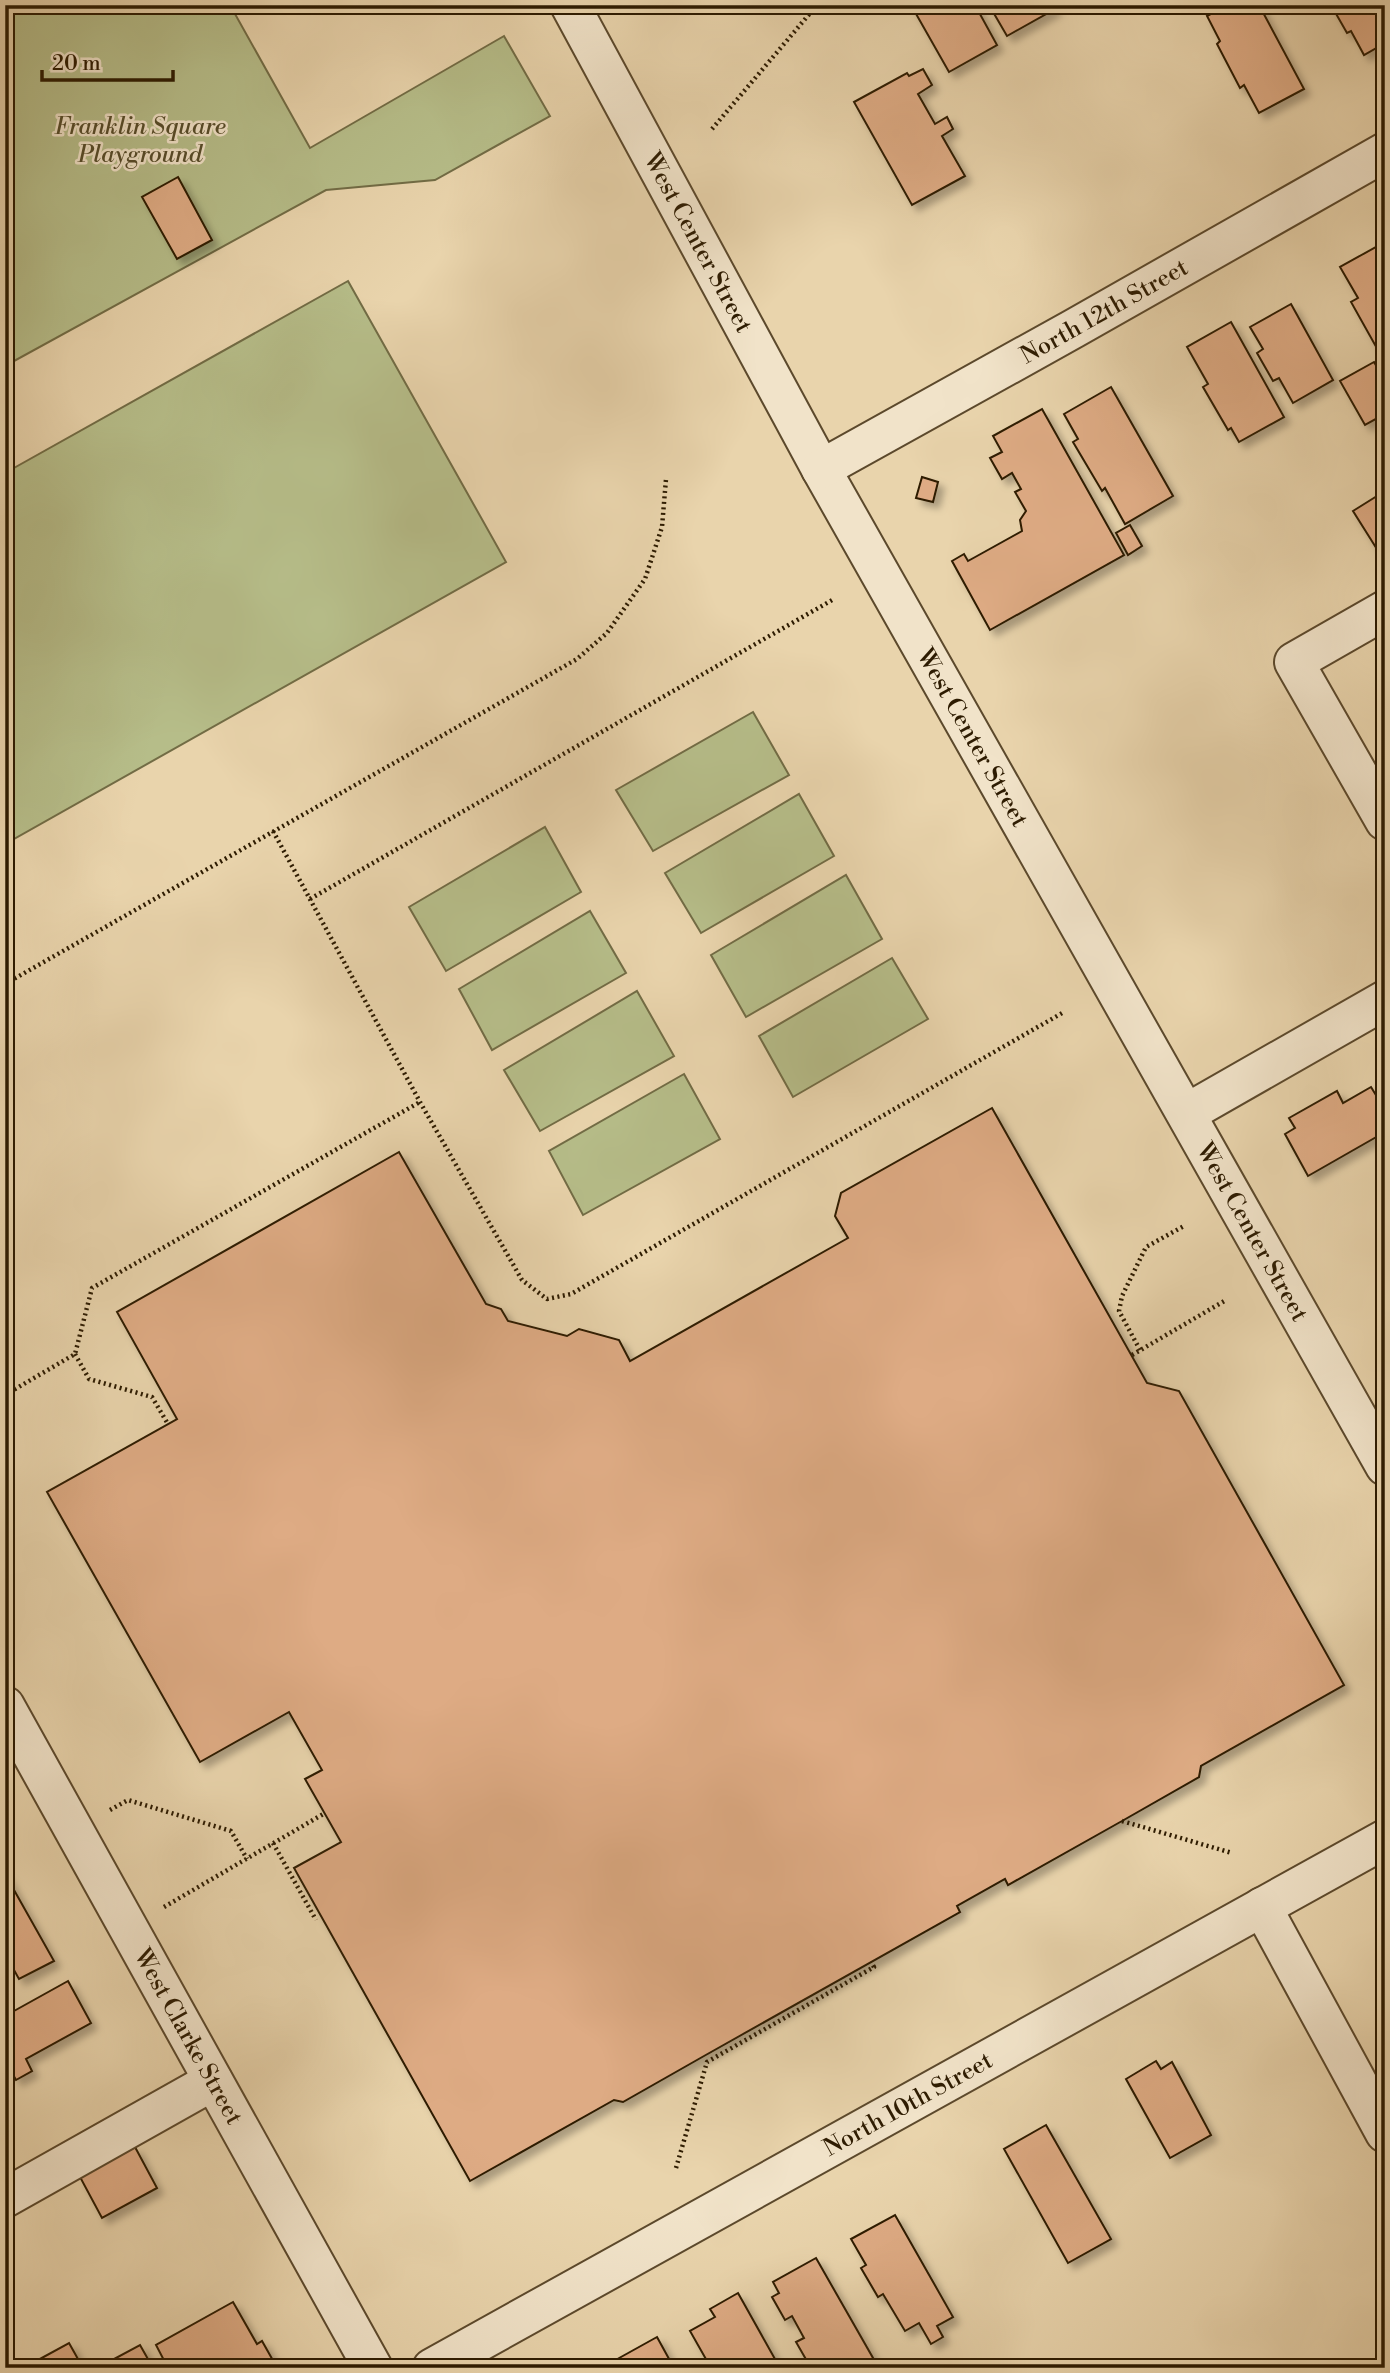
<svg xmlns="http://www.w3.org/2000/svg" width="1390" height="2373" font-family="'Libre Bodoni',serif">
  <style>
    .green { fill: #b6bd89; stroke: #726c45; stroke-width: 2 }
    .building { fill: #deab84; stroke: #2d1b01; stroke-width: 2; filter: url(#shadow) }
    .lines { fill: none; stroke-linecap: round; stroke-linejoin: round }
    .minor-casing { stroke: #5c492c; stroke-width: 42 }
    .path { stroke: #2d1b01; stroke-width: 4.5; stroke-dasharray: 2 3.5; stroke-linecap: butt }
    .minor { stroke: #f1e3c9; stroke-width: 38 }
    .labels { text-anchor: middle; stroke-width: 5; stroke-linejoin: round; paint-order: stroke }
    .park-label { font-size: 24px; font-style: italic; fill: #564c2a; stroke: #f1e3c9 }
    .street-label { font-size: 24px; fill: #2d1b01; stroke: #f1e3c9 }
  </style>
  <defs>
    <filter id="shadow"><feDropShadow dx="6" dy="6" stdDeviation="3.5" flood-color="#0004"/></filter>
  </defs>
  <rect width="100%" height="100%" fill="#e9d4ac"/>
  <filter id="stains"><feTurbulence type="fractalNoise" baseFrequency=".00286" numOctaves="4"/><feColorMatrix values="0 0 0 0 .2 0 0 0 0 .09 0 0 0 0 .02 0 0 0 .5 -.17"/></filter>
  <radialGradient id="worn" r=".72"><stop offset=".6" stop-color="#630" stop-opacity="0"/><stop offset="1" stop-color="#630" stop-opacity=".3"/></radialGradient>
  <g class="green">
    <path d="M5,5H230L310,148L504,36L550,116L435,180L326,190L5,366Z"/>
    <path d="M348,281L506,562L5,844V473Z"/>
    <path d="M753,712L789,775L653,851L616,790Z"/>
    <path d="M799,794L834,856L701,933L665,873Z"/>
    <path d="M545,827L581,892L446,971L409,907Z"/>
    <path d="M846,875L882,939L746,1017L711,955Z"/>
    <path d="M590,911L626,973L492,1050L459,989Z"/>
    <path d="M892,958L928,1019L793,1097L759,1036Z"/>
    <path d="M637,991L674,1056L540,1131L504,1070Z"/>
    <path d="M684,1074L720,1139L583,1215L549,1151Z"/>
  </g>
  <g class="building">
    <path d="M911,5H975L997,45L949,72Z"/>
    <path d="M989,5H1053L1055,9L1007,36Z"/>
    <path d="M1227,5H1259L1304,89L1259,113L1244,85L1240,88L1217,44L1220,41L1207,16Z"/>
    <path d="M1331,5H1385V43L1364,55L1351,31L1347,33Z"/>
    <path d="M923,69L932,85L918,94L935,124L947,117L953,129L942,136L965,176L912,205L854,102L907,73L909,76Z"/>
    <path d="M178,177L212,240L177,259L142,197Z"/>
    <path d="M1385,242V349L1379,352L1351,302L1358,298L1340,267Z"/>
    <path d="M1291,304L1333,380L1293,403L1279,378L1273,381L1257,353L1263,349L1250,327Z"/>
    <path d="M1231,322L1284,417L1239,442L1231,428L1228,430L1203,387L1208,384L1187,347Z"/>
    <path d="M1374,362L1385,381V414L1365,425L1340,381Z"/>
    <path d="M1111,387L1173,496L1125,524L1105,488L1102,491L1073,442L1078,439L1064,414Z"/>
    <path d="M1042,409L1124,555L990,630L952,561L964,554L968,561L1022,531L1020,520L1026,511L1015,492L1021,489L1012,473L1002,479L990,458L1002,452L993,436Z"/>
    <path d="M922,477L938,482L933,502L916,498Z"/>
    <path d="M1385,491V551L1380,554L1353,511Z"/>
    <path d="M1130,525L1142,546L1128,555L1116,533Z"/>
    <path d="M1371,1087L1385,1110V1132L1308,1176L1285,1134L1295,1128L1289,1118L1337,1091L1343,1103Z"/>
    <path d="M992,1108L1147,1383L1179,1391L1344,1685L1201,1766L1199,1777L1122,1821L1008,1885L1005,1879L957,1906L960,1912L704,2056L623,2102L614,2100L470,2181L294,1868L341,1842L305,1779L322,1770L289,1712L200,1762L47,1492L177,1419L117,1312L399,1152L486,1304L501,1309L508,1321L567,1336L579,1329L619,1340L630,1361L848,1238L835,1216L841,1193Z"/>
    <path d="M5,1874L54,1961L19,1979L9,1961L5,1963Z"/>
    <path d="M68,1981L91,2023L26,2059L32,2071L16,2080L5,2060V2016Z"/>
    <path d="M1156,2061L1161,2069L1172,2062L1211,2135L1170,2158L1126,2079Z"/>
    <path d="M1046,2125L1111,2239L1068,2263L1004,2149Z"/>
    <path d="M135,2147L157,2188L102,2218L80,2177Z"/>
    <path d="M895,2215L953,2317L937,2326L943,2337L931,2344L919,2323L905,2331L883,2294L878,2297L861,2268L866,2265L851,2239Z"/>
    <path d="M816,2258L877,2365L872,2368H819L817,2364L811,2368L796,2342L804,2338L792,2316L785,2320L772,2297L779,2293L773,2282Z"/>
    <path d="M738,2293L780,2368H711L690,2331L715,2317L710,2309Z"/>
    <path d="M233,2302L257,2344L262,2341L275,2364L267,2368H168L156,2345Z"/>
    <path d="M657,2337L674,2368H616L612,2362Z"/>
    <path d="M69,2343L83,2368H42L38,2360Z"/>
    <path d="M140,2345L153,2368H102L101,2366Z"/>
  </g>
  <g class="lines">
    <g class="minor-casing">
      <g id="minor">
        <path id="s1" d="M570,5L821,469L1385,1466"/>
        <path id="s2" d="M821,469L1073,329L1385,152"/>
        <path d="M1385,610L1294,662L1385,821"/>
        <path d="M1187,1113L1385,1000"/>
        <path id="s3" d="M5,1706L373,2368"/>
        <path d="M1262,1907L1385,2133"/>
        <path d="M5,2198L213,2081"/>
        <path id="s4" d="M432,2368L1385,1839"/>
      </g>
    </g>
    <g class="path">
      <path d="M712,129L817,5"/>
      <path d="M273,831L420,1102L522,1280L547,1299L571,1294L1064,1012"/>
      <path d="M310,899L834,599"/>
      <path d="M5,984L577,659L607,633L645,579L662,527L666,479"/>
      <path d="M1140,1350L1119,1311L1122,1296L1146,1247L1184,1226"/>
      <path d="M75,1354L89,1379L152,1397L168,1424"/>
      <path d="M1132,1355L1226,1300"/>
      <path d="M5,1395L75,1354L92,1288L420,1102"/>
      <path d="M110,1810L128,1800L231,1831L247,1859"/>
      <path d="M1122,1821L1232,1853"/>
      <path d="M273,1843L316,1920"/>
      <path d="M164,1907L325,1813"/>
      <path d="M676,2168L707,2062L874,1967L871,1962"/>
    </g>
    <use href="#minor" class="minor"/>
  </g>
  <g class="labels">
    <g class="park-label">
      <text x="140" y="134">Franklin Square<tspan x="140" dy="28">Playground</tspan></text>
    </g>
    <g class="street-label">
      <text dy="8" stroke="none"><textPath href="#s1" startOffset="270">West Center Street</textPath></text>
      <text dy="8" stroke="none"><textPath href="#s2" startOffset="324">North 12th Street</textPath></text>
      <text dy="8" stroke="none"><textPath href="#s1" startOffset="836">West Center Street</textPath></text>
      <text dy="8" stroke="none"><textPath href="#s1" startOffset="1404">West Center Street</textPath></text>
      <text dy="8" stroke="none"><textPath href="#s3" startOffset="378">West Clarke Street</textPath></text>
      <text dy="8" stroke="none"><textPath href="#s4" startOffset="544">North 10th Street</textPath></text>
    </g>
  </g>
  <rect width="1390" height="2373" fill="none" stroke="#e9d4ac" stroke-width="28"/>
  <rect x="7" y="7" width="1376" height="2359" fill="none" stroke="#2d1b01" stroke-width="3.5"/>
  <rect x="14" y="14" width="1362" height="2345" fill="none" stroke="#2d1b01" stroke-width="2"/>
  <path d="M42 70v10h131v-10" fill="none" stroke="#2d1b01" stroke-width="3.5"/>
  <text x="52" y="70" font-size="21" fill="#2d1b01" stroke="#f1e3c9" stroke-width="5" paint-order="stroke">20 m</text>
  <rect width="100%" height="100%" filter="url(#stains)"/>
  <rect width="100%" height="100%" fill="url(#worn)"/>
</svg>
